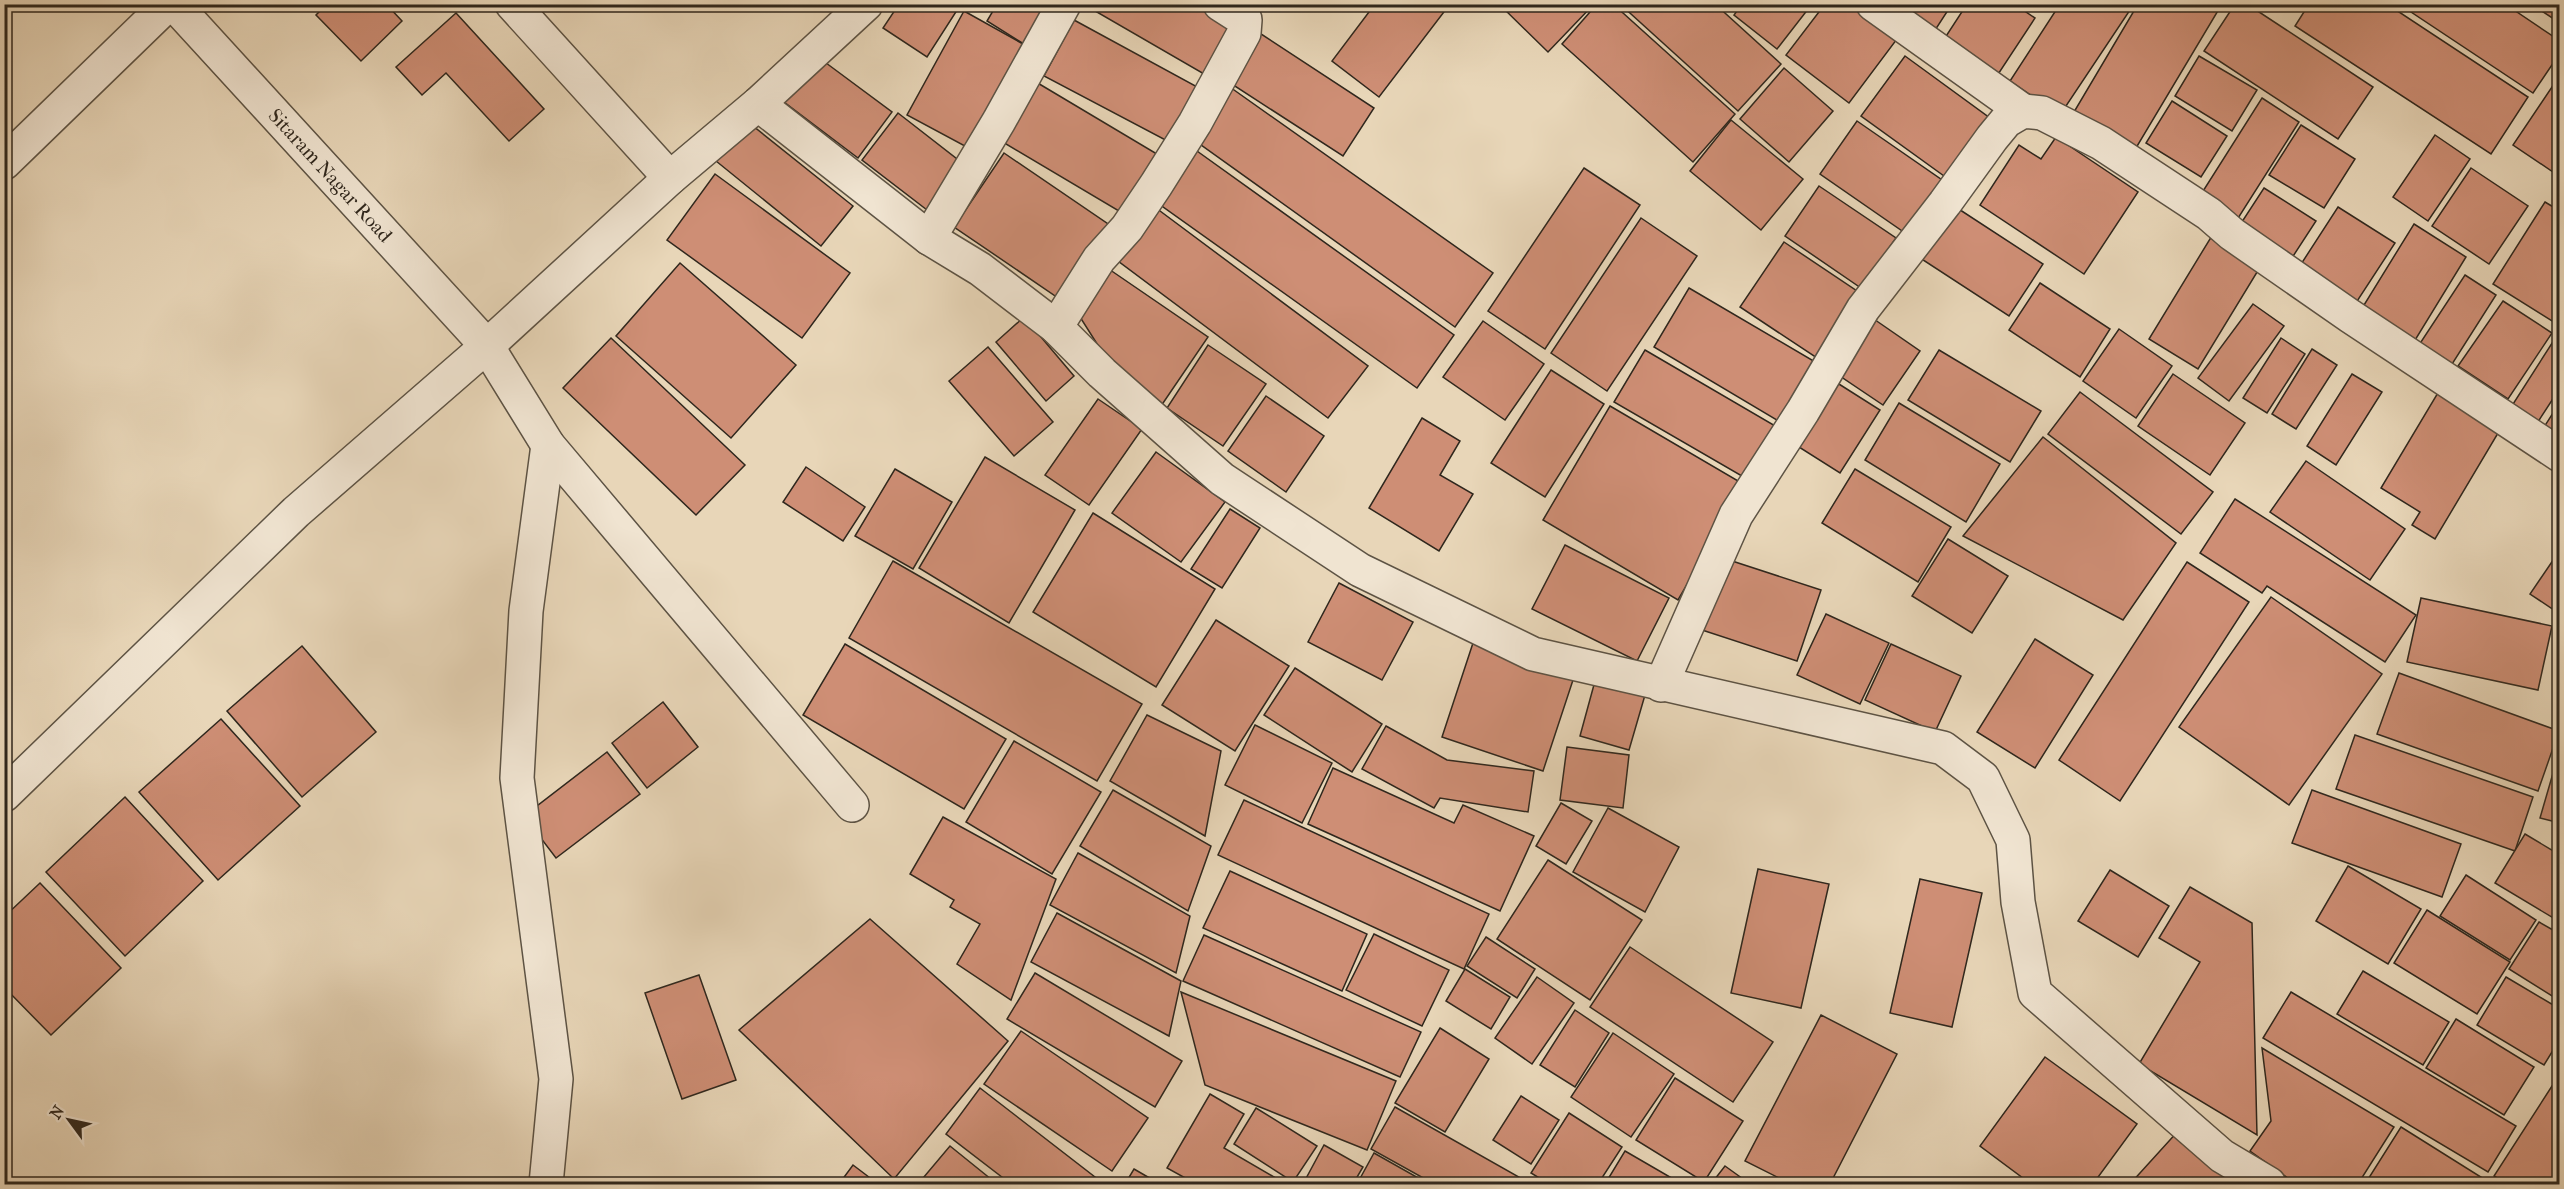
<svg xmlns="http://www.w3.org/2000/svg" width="2564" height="1189" font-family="'IM FELL French Canon',serif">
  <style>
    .building { fill: #ce8e75; stroke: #2f271d; stroke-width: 1.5 }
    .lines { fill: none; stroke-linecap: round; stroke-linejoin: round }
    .minor-casing { stroke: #5d5344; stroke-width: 36 }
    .minor { stroke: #f0e4d1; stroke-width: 33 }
    .labels { text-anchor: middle; stroke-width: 4.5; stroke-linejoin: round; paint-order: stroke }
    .street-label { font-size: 20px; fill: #2f271d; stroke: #f0e4d1 }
  </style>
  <rect width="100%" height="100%" fill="#e8d6b8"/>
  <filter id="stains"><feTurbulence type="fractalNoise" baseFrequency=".00333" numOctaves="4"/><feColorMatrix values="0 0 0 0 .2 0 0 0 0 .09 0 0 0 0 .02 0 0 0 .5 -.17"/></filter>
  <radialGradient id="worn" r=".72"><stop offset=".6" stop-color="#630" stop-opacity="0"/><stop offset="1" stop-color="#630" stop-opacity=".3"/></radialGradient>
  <g class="building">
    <path d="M327,4H386L402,21L361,61L316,15Z"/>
    <path d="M899,4H961L927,57L883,28Z"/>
    <path d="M997,4H1060L1032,49L987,21Z"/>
    <path d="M1083,4H1199L1233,24L1204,74Z"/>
    <path d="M1375,4H1450L1379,97L1332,61Z"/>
    <path d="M1499,4H1594L1548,52Z"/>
    <path d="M1597,4H1613L1735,114L1693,162L1562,44Z"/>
    <path d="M1620,4H1715L1781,64L1738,111Z"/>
    <path d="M1742,4H1812L1777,49L1734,15Z"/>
    <path d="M1825,4H1860L1900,35L1849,103L1786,55Z"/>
    <path d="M1880,4H1952L1930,38Z"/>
    <path d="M1967,4H2014L2035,18L1991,85L1937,50Z"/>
    <path d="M2060,4H2134L2060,115L2010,81Z"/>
    <path d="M2138,4H2222L2133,153L2071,117Z"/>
    <path d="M2235,4H2247L2373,87L2338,139L2204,51Z"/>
    <path d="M2309,4H2387L2528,97L2491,154L2295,26Z"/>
    <path d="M2399,4H2505L2560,41V53L2533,93Z"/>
    <path d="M2531,4H2560V23Z"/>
    <path d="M964,11L1032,49L976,152L907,115Z"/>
    <path d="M456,13L544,109L509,141L446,73L422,95L396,67Z"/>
    <path d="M1074,20L1201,89L1173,144L1044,76Z"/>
    <path d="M1255,30L1374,108L1343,156L1224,79Z"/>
    <path d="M1905,56L1994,121L1951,181L1861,116Z"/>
    <path d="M2199,56L2257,90L2232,131L2175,96Z"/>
    <path d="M818,57L892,112L858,158L784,102Z"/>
    <path d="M1784,68L1833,111L1789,162L1740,119Z"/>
    <path d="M2560,75V170L2556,174L2513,145Z"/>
    <path d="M1036,82L1167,160L1129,217L1001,141Z"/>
    <path d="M1227,85L1493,273L1455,327L1190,137Z"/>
    <path d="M2262,98L2299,122L2235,223L2198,199Z"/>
    <path d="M2172,101L2227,136L2201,177L2146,143Z"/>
    <path d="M898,113L966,166L931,213L862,160Z"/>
    <path d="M1731,120L1803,179L1761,230L1690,171Z"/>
    <path d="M1857,121L1945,182L1908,235L1820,174Z"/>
    <path d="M748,122L853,206L821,246L716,161Z"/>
    <path d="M2301,125L2355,159L2324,208L2269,175Z"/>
    <path d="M2435,135L2470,159L2428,221L2393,197Z"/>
    <path d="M2056,137L2138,192L2084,274L1980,205L2019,145L2041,159Z"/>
    <path d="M1190,146L1454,335L1417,388L1152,199Z"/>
    <path d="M1004,153L1114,228L1064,302L954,227Z"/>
    <path d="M1584,168L1640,205L1545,349L1488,311Z"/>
    <path d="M2471,168L2528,206L2489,264L2432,226Z"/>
    <path d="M715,174L850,273L802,338L667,240Z"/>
    <path d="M1819,186L1896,238L1861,288L1785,236Z"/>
    <path d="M2264,188L2316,221L2286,267L2234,234Z"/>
    <path d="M1148,202L1368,366L1328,418L1110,255Z"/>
    <path d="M2545,202L2560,211V326L2493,284Z"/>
    <path d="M1951,204L2043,264L2009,316L1917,256Z"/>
    <path d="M2338,207L2395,243L2350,312L2294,275Z"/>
    <path d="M1641,218L1697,256L1607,391L1551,353Z"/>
    <path d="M2414,224L2466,257L2409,350L2356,318Z"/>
    <path d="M2213,234L2262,264L2198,369L2149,339Z"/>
    <path d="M1784,242L1860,293L1817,358L1740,307Z"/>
    <path d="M680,263L796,365L731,438L616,336Z"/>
    <path d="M1100,263L1208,337L1161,406L1099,347L1073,306Z"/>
    <path d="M2465,275L2496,295L2447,372L2415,351Z"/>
    <path d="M2040,283L2110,329L2080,377L2009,330Z"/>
    <path d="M1689,288L1817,363L1782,423L1654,347Z"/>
    <path d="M2503,301L2552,333L2508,399L2458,366Z"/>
    <path d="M2253,304L2284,326L2229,401L2198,378Z"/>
    <path d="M1868,315L1920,351L1883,405L1831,370Z"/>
    <path d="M1024,317L1074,376L1046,401L996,342Z"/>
    <path d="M1483,321L1544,364L1505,420L1443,377Z"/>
    <path d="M2119,329L2172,366L2136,418L2083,381Z"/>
    <path d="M2556,337L2560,339V388L2532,431L2506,415Z"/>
    <path d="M611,338L745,465L696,515L563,388Z"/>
    <path d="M2281,338L2305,354L2267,413L2243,398Z"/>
    <path d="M1208,345L1266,384L1223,446L1167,408Z"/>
    <path d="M988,347L1053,422L1014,456L949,381Z"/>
    <path d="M2312,349L2337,365L2296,429L2272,414Z"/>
    <path d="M1645,350L1777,427L1747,479L1614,402Z"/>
    <path d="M1939,350L2041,411L2010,462L1908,400Z"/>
    <path d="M1551,370L1604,404L1545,497L1491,463Z"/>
    <path d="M2173,374L2245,423L2210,475L2138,426Z"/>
    <path d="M2352,374L2382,392L2336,465L2307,446Z"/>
    <path d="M1831,379L1880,410L1840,473L1791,442Z"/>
    <path d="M2445,381L2507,418L2435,539L2412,525L2420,512L2381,488Z"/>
    <path d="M2080,392L2213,492L2181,534L2048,434Z"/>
    <path d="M1266,396L1324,436L1286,492L1228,451Z"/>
    <path d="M1098,399L1142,429L1089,505L1045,475Z"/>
    <path d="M2560,402V452L2537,438Z"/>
    <path d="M1899,403L2000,464L1966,522L1865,460Z"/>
    <path d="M1610,406L1745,485L1678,600L1543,520Z"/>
    <path d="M1422,418L1460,441L1440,475L1473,494L1439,551L1369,508Z"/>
    <path d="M2043,437L2176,543L2123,620L1963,536Z"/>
    <path d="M1156,452L1225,502L1181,562L1112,513Z"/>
    <path d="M985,457L1075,510L1009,623L919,568Z"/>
    <path d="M2306,461L2405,529L2370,580L2270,512Z"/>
    <path d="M806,467L865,507L843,541L783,502Z"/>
    <path d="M895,469L952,502L913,569L855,536Z"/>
    <path d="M1855,469L1951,527L1918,582L1822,523Z"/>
    <path d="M2235,499L2416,615L2385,662L2267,586L2262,593L2200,553Z"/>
    <path d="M1230,509L1260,528L1222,588L1191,569Z"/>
    <path d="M1093,513L1215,589L1156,687L1033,612Z"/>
    <path d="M1948,539L2008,576L1972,633L1912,596Z"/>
    <path d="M1565,545L1669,598L1637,661L1532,609Z"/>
    <path d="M2560,550V614L2530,594Z"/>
    <path d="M1726,559L1821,590L1797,661L1702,630Z"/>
    <path d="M893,561L1142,704L1097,781L849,638Z"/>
    <path d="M2187,562L2249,602L2120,801L2059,760Z"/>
    <path d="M1339,583L1413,622L1382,680L1308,642Z"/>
    <path d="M2271,597L2382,674L2289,805L2179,727Z"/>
    <path d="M2421,598L2552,626L2538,690L2407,662Z"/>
    <path d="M1826,614L1889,643L1860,704L1797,675Z"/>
    <path d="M1216,620L1289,666L1235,751L1162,705Z"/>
    <path d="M2035,639L2093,675L2035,768L1977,732Z"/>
    <path d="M1473,643L1574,677L1543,771L1442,737Z"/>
    <path d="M845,644L1006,739L964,809L803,715Z"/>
    <path d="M1891,644L1961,676L1935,732L1865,700Z"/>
    <path d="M302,646L376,732L302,797L227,711Z"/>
    <path d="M1295,668L1382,724L1352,772L1264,715Z"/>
    <path d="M2399,673L2559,731L2538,791L2377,734Z"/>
    <path d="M1595,681L1645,695L1629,750L1580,736Z"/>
    <path d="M663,702L698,747L647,788L612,743Z"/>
    <path d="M1147,715L1221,751L1205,836L1110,781Z"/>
    <path d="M221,719L300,806L218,880L139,792Z"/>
    <path d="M1255,725L1332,763L1302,823L1225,785Z"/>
    <path d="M1386,726L1447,760L1534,771L1528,812L1440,798L1434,808L1362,769Z"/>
    <path d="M2355,735L2533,797L2515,851L2336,789Z"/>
    <path d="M1014,741L1101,792L1052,874L966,822Z"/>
    <path d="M1567,747L1629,755L1623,808L1560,800Z"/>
    <path d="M2560,749V823L2540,818Z"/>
    <path d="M607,752L640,794L556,858L524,816Z"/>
    <path d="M1333,768L1454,823L1463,805L1534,836L1500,911L1308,824Z"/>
    <path d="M1113,790L1211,846L1188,911L1080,846Z"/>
    <path d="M2312,790L2461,844L2442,897L2292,843Z"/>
    <path d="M125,797L203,881L125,956L46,872Z"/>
    <path d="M1244,800L1489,914L1464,969L1218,855Z"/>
    <path d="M1561,803L1592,821L1566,864L1536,846Z"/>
    <path d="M1608,808L1679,847L1645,912L1573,872Z"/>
    <path d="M943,817L1056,879L1011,1000L957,964L980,924L950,907L954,900L910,874Z"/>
    <path d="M2525,834L2560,855V922L2495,883Z"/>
    <path d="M1078,853L1190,916L1176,973L1050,905Z"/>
    <path d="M1548,860L1642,920L1590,1000L1497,939Z"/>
    <path d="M2348,866L2421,909L2388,964L2316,921Z"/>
    <path d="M1758,869L1829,884L1801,1008L1731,993Z"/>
    <path d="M2110,870L2169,906L2138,957L2078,921Z"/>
    <path d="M1230,871L1367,934L1342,991L1203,928Z"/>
    <path d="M2466,875L2536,920L2510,960L2440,916Z"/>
    <path d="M1920,879L1982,893L1952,1027L1890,1013Z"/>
    <path d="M40,883L121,968L51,1035L4,987V917Z"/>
    <path d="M2190,887L2252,923L2257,1135L2139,1064L2200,962L2159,938Z"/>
    <path d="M2427,910L2510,962L2477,1014L2394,963Z"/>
    <path d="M1057,913L1181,981L1169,1036L1031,962Z"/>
    <path d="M870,919L1008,1041L894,1179L739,1030Z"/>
    <path d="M2539,922L2560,934V1001L2509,969Z"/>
    <path d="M1374,934L1449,970L1422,1026L1346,990Z"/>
    <path d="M1204,935L1421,1032L1400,1077L1183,981Z"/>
    <path d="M1486,937L1535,969L1517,998L1467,966Z"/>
    <path d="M1630,947L1773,1042L1733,1102L1590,1007Z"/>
    <path d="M1465,969L1510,997L1491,1029L1446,1001Z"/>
    <path d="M2363,971L2449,1022L2423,1065L2337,1014Z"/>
    <path d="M1035,973L1182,1061L1155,1107L1007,1019Z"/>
    <path d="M699,975L736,1080L682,1099L645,993Z"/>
    <path d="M1537,977L1574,1003L1532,1064L1495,1038Z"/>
    <path d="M2506,977L2560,1009V1039L2544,1065L2477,1025Z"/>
    <path d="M1181,992L1396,1081L1367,1150L1205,1085Z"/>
    <path d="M2291,992L2516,1126L2488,1172L2263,1038Z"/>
    <path d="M1575,1010L1609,1033L1575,1087L1540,1065Z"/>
    <path d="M1821,1015L1897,1054L1830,1184H1791L1745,1161Z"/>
    <path d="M2456,1019L2534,1067L2504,1115L2426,1068Z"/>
    <path d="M1440,1028L1489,1059L1445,1132L1395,1103Z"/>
    <path d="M1021,1031L1148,1118L1112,1171L984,1084Z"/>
    <path d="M1613,1033L1674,1074L1631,1137L1571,1097Z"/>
    <path d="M2262,1048L2394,1127L2358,1184H2296L2250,1151L2271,1121Z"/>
    <path d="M2045,1057L2137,1124L2093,1184H2031L1980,1146Z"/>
    <path d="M1675,1078L1743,1121L1704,1182L1636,1140Z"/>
    <path d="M2552,1086L2560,1090V1184H2507L2494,1176Z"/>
    <path d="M980,1088L1104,1184H1011L946,1134Z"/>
    <path d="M1210,1094L1244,1114L1224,1148L1286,1184H1196L1167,1168Z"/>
    <path d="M1521,1096L1559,1120L1531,1164L1493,1140Z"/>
    <path d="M1395,1107L1531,1184H1434L1371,1149Z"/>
    <path d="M1256,1108L1317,1146L1293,1182L1234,1144Z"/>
    <path d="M1569,1113L1622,1147L1598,1184H1549L1531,1173Z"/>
    <path d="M2401,1127L2492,1184H2365Z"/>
    <path d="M2179,1130L2229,1176L2222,1184H2130Z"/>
    <path d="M1324,1145L1363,1167L1353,1184H1303Z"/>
    <path d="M950,1146L997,1184H918Z"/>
    <path d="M1625,1151L1682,1184H1605Z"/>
    <path d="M1374,1153L1429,1184H1357Z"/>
    <path d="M853,1165L878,1184H839Z"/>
    <path d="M1725,1166L1750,1184H1711Z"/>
    <path d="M1134,1169L1160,1184H1125Z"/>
  </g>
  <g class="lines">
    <g class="minor-casing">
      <g id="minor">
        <path id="s1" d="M174,4L487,346L548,445L852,805"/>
        <path d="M512,4L670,178"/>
        <path d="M1873,4L2023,111"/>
        <path d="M758,104L929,238L980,269L1056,327L1102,373L1222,479L1360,570L1533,654L1943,748L1983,778L2013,840L2018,902L2035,993L2222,1156L2269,1184"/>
        <path d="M4,163L168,4"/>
        <path d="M929,238L999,121L1064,4"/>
        <path d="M1056,327L1099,259L1127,228L1156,185L1195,123L1244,33L1245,20L1220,4"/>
        <path d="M1661,685L1736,515L1803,411L1863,309L1945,203L1992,138L2006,121L2023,111L2042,113L2101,143L2209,214L2232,234L2350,316L2560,455"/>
        <path d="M4,795L296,512L487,346L670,178L758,104L866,4"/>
        <path d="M546,1184L556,1079L517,778L526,611L548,445"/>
      </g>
    </g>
    <use href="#minor" class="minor"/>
  </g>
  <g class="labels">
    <g class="street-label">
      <text dy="7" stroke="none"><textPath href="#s1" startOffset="232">Sitaram Nagar Road</textPath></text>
    </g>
  </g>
  <rect width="2564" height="1189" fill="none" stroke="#e8d6b8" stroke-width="24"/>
  <rect x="6" y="6" width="2552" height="1177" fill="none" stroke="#2f271d" stroke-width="3"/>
  <rect x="12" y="12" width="2540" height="1165" fill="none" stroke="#2f271d" stroke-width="1.5"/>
  <g transform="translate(69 1120) rotate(303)" stroke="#f0e4d1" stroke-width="4.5" paint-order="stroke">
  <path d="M0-4.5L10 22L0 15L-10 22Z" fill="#2f271d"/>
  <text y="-9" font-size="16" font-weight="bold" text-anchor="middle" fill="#2f271d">N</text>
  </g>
  <rect width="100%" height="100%" filter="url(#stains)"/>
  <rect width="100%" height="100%" fill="url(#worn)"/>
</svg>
